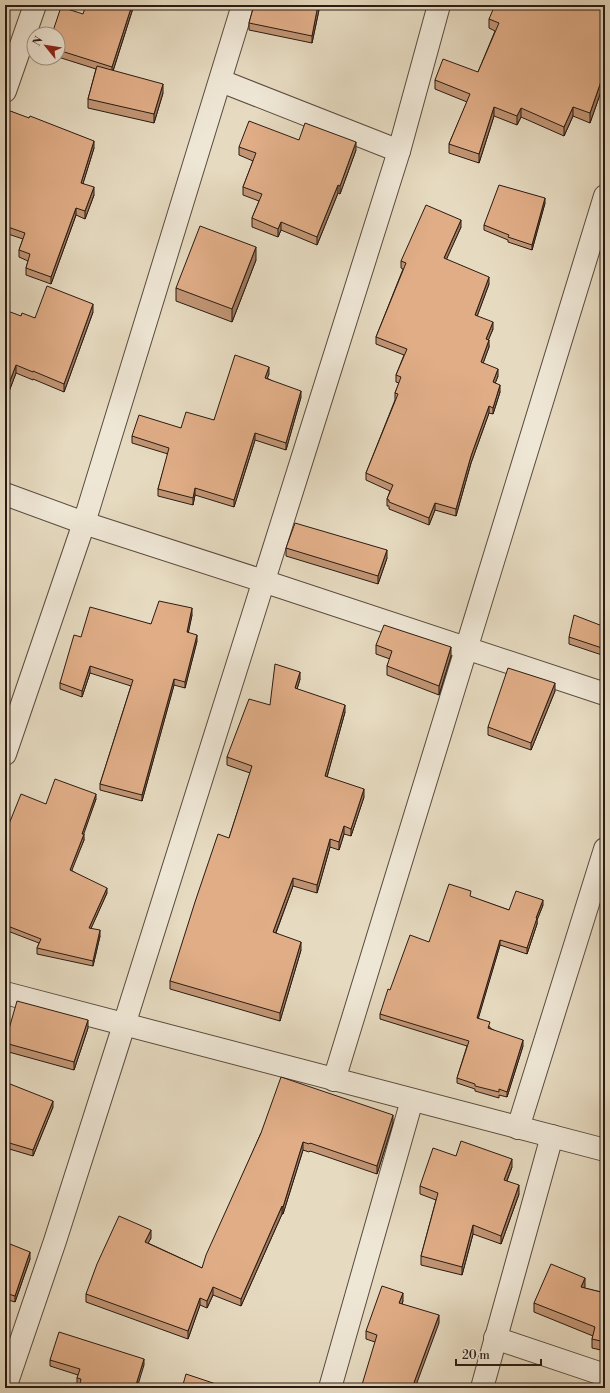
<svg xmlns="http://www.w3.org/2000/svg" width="610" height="1393" font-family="'Libre Bodoni',serif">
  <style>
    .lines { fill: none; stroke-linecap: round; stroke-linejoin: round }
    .minor-casing { stroke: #594b3e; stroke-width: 24 }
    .minor { stroke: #efe7d6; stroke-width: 22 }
    .wall { fill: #c19574; stroke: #2a1b13 }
    .shaded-wall { fill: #9d795e; stroke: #2a1b13 }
    .building { fill: #e0ad87; stroke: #2a1b13 }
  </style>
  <rect width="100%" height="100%" fill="#e6dac0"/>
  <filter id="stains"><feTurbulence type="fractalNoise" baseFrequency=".005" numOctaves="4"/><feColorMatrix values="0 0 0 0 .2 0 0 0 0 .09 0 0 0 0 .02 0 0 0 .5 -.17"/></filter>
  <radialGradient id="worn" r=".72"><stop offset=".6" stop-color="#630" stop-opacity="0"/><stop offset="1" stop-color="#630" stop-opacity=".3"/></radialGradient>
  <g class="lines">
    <g class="minor-casing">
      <g id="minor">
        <path d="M221,81L399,151"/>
        <path d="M5,91L35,5"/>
        <path d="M5,494L84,523L263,581L605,694"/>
        <path d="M5,754L84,523L243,5"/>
        <path d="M5,993L605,1150"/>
        <path d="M334,1080L605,196"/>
        <path d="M518,1128L605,849"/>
        <path d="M495,1338L605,1375"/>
        <path d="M5,1388L55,1241L124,1025L399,151L439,5"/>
        <path d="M330,1388L412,1100"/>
        <path d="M482,1388L552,1136"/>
      </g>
    </g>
    <use href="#minor" class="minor"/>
  </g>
  <g class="wall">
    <path d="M134,5L113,71L163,93L154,123L88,108V99L96,69L58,57V34L83,14Z"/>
    <path d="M254,5H320L312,43L249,30V23Z"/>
    <path d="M605,5V80L590,123L573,116L564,136L521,117L517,125L494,116L479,163L449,153V144L467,102L435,89V80L478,72L495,31L489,28V19Z"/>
    <path d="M5,109L94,148L83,183L94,195L85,219L76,215L51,284L26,275V268L28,261L19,257V250L23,239L5,233Z"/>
    <path d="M299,140L356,150L340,194L338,193L317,245L281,230L278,237L252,227V218L259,201L243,195V187L253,161L239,155V147Z"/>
    <path d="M545,203L532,250L508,242V240L484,230V225Z"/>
    <path d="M461,227L446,259L489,284L477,316L493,329L488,340L489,347L483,363L498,376L495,383L500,392L493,414L489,413L471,463L456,516L435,510L429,525L389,509V506H387V499L390,491L366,480V473L395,400V393L399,383L396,382V375L404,355L376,344V337L403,269L401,268V261Z"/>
    <path d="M256,260L232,322L176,301V288Z"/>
    <path d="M93,312L64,392L33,379V380L16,373L5,402L21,316L35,318Z"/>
    <path d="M269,374L267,378L301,397L286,450L255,440L234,507L195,495L193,505L158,496V489L168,454L132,443V436L181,428L214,420Z"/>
    <path d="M286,548L387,558L378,584L286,556Z"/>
    <path d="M192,615L188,633L197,641L185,688L174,685L142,801L100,790V784L131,686L90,673L82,697L60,689V683L81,637L151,624Z"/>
    <path d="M605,627V656L569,644V637Z"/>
    <path d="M376,645L451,656L439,695L387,675V666L390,659L376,654Z"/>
    <path d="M300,679L297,689L345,712L327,777L364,797L351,836L344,834L339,850L330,847L317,893L293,886L276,933L301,950L280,1021L170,989V981L229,838L250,773L227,765V757L270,705Z"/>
    <path d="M555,691L531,750L488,735V727Z"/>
    <path d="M96,799L83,834L84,840L71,870L107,893L91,928L100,936L93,966L37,954V948L39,943L5,930V834L46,804Z"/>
    <path d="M471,897L509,910L543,905L537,920V924L527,954L500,945L478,1018L490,1027V1028L523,1046L507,1097L499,1095V1098L475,1091V1089L457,1083V1078L467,1046L380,1019V1014L429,942Z"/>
    <path d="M88,1028L74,1070L5,1051V1042Z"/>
    <path d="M5,1082L53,1107L33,1156L6,1148L5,1150Z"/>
    <path d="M393,1123L377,1174L310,1151L309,1152L303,1150L283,1214H282L241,1306L213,1295L207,1308L200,1305L188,1339L86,1302V1294L151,1238L148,1243L202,1268L261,1133Z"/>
    <path d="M456,1156L512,1167L507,1181L519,1194L501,1244L473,1234L462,1275L421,1265V1256L436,1200L420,1194V1186Z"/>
    <path d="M5,1242L30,1259L15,1302L5,1299Z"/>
    <path d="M585,1287L584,1288L605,1293V1351L592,1348V1339L593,1336L534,1312V1303Z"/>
    <path d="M403,1301L402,1304L439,1323L375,1342L366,1339V1331Z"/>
    <path d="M50,1360L144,1365L79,1385H77V1378L78,1375L50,1366Z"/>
  </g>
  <g class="shaded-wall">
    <path d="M132,5H134L112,74V67Z"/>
    <path d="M318,5H320L312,43V36Z"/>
    <path d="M605,70V80L590,123V113Z"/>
    <path d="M163,84V93L154,123V114Z"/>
    <path d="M494,107V116L479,163V154Z"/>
    <path d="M573,107V116L564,136V127Z"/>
    <path d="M521,108V117L517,125V116Z"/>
    <path d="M94,141V148L81,190V183Z"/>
    <path d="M356,142V150L340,194V186Z"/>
    <path d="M338,185V193L317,245V237Z"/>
    <path d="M94,187V195L85,219V211Z"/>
    <path d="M545,198V203L532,250V245Z"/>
    <path d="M76,208V215L51,284V277Z"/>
    <path d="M461,220V227L444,265V258Z"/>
    <path d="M281,222V230L278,237V229Z"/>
    <path d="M256,247V260L232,322V309Z"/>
    <path d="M489,277V284L475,322V315Z"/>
    <path d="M93,304V312L64,392V384Z"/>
    <path d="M493,322V329L486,346V339Z"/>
    <path d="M489,340V347L481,369V362Z"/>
    <path d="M16,365V373L5,402V394Z"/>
    <path d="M269,367V374L265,384V378Z"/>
    <path d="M498,369V376L493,389V382Z"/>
    <path d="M500,385V392L493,414V408Z"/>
    <path d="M301,391V397L286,450V443Z"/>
    <path d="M489,406V413L471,463L456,516V509L471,456Z"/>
    <path d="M255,433V440L234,507V500Z"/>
    <path d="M195,488V495L193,505V498Z"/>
    <path d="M435,503V510L429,525V518Z"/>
    <path d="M387,550V558L378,584V576Z"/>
    <path d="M192,608V615L187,639V632Z"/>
    <path d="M197,635V641L185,688V682Z"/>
    <path d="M451,647V656L439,695V686Z"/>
    <path d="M90,666V673L82,697V691Z"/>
    <path d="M300,672V679L295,696V688Z"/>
    <path d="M174,679V685L142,801V795Z"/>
    <path d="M555,683V691L531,750V743Z"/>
    <path d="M345,705V712L325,784V776Z"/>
    <path d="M364,789V797L351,836V829Z"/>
    <path d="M96,794V799L82,839V834Z"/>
    <path d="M344,826V834L339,850V842Z"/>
    <path d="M84,834V840L70,875V870Z"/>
    <path d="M330,839V847L317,893V885Z"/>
    <path d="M293,878V886L273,940V932Z"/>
    <path d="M107,888V893L89,933V928Z"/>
    <path d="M543,900V905L537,920V924L527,954V948L536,918Z"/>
    <path d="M100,930V936L93,966V961Z"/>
    <path d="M500,940V945L477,1023V1018Z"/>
    <path d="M301,942V950L280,1021V1013Z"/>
    <path d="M88,1020V1028L74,1070V1062Z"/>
    <path d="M523,1040V1046L507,1097V1092Z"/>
    <path d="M53,1101V1107L33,1156V1150Z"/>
    <path d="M393,1115V1123L377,1174V1166Z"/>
    <path d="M6,1142V1148L5,1150V1144Z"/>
    <path d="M303,1142V1150L283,1214V1207Z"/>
    <path d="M512,1159V1167L504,1188V1180Z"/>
    <path d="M519,1185V1194L501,1244V1236Z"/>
    <path d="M282,1206V1214L241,1306V1299Z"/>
    <path d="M473,1225V1234L462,1275V1267Z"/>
    <path d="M151,1230V1238L145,1249V1242Z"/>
    <path d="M30,1252V1259L15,1302V1296Z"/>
    <path d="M585,1278V1287L581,1296V1287Z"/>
    <path d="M213,1287V1295L207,1308V1301Z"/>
    <path d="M403,1293V1301L399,1311V1303Z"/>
    <path d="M200,1298V1305L188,1339V1331Z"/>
    <path d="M439,1315V1323L415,1388H412Z"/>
    <path d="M144,1359V1365L137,1388H135Z"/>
  </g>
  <g class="building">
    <path d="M86,5H132L112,67L58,50V34H52L61,7L83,14Z"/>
    <path d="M254,5H318L312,36L249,23Z"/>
    <path d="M495,5H605V70L590,113L573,107L564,127L521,108L517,116L494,107L479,154L449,144L470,94L435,80L443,59L478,72L499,23L489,19Z"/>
    <path d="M97,66L163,84L154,114L88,99Z"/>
    <path d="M5,109L29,118L30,116L94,141L81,183L94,187L85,211L76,208L51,277L26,268L30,254L19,250L25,233L5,226Z"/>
    <path d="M249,121L299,140L305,123L356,142L340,186L338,185L317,237L281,222L278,229L252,218L262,194L243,187L256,153L239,147Z"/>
    <path d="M499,185L545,198L532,245L508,237L509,235L484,225Z"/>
    <path d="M426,205L461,220L444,258L489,277L475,315L493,322L486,339L489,340L481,362L498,369L493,382L500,385L493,408L489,406L471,456L456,509L435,503L429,518L389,502V500L387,499L393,485L366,473L398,394L395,393L401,377L396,375L407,349L376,337L406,263L401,261Z"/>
    <path d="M200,226L256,247L232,309L176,288Z"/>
    <path d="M47,286L93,304L64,384L33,371V372L16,365L5,394V310L21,316L22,313L35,318Z"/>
    <path d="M235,355L269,367L265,378L301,391L286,443L255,433L234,500L195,488L193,498L158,489L169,448L132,436L139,415L181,428L186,412L214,420Z"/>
    <path d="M295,523L387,550L378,576L286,548Z"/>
    <path d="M159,601L192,608L187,632L197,635L185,682L174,679L142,795L100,784L133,680L90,666L82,691L60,683L74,635L81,637L90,607L151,624Z"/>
    <path d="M574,615L605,627V649L569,637Z"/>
    <path d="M384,625L451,647L439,686L387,666L392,651L376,645Z"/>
    <path d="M275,664L300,672L295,688L345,705L325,776L364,789L351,829L344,826L339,842L330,839L317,885L293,878L273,932L301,942L280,1013L170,981L195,902L218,834L229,838L252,766L227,757L249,699L270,705Z"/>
    <path d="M508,668L555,683L531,743L488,727Z"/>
    <path d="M55,779L96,794L82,834H84L70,870L107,888L89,928L100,930L93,961L37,948L41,939L5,925V845L6,843H5V834L21,794L46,804Z"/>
    <path d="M449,884L471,891L470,896L509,910L516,891L543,900L536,918H537L527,948L500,940L477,1018L490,1022L488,1028L523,1040L507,1092L499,1089V1092L475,1086V1084L457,1078L469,1041L380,1014L388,989L390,990L410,935L429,942Z"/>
    <path d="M17,1001L88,1020L74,1062L5,1043Z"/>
    <path d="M281,1077L393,1115L377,1166L310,1143L309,1144L303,1142L283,1207L282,1206L241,1299L213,1287L207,1301L200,1298L188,1331L86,1294L97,1264L119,1216L151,1230L145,1242L202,1268L206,1255L261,1133Z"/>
    <path d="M5,1082L53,1101L33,1150L6,1142L5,1144Z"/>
    <path d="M461,1141L512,1159L504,1180L519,1185L501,1236L473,1225L462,1267L421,1256L438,1193L420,1186L433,1148L456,1156Z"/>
    <path d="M5,1242L30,1252L15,1296L5,1293Z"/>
    <path d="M551,1264L585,1278L581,1287L605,1293V1342L592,1339L595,1327L534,1303Z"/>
    <path d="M382,1286L403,1293L399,1303L439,1315L412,1388H361L377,1335L366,1331Z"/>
    <path d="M59,1332L144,1359L135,1388H79L81,1379L77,1378L80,1369L50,1360Z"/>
    <path d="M186,1374L216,1384L214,1388H182Z"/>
  </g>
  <rect width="610" height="1393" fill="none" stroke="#e6dac0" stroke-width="20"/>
  <rect x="6" y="6" width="598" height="1381" fill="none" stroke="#2a1b13" stroke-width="2"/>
  <rect x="10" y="10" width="590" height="1373" fill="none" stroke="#2a1b13"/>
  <g transform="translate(46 46) rotate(300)"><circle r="19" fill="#efe7d6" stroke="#a09588"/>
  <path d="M0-3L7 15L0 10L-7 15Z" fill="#8f2418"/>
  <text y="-6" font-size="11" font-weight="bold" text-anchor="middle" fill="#2a1b13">N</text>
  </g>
  <path d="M456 1359v6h85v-6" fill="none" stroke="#2a1b13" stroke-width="2"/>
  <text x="462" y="1359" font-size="12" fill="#2a1b13" stroke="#efe7d6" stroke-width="3" paint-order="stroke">20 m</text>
  <rect width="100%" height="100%" filter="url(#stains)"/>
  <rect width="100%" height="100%" fill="url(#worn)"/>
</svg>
